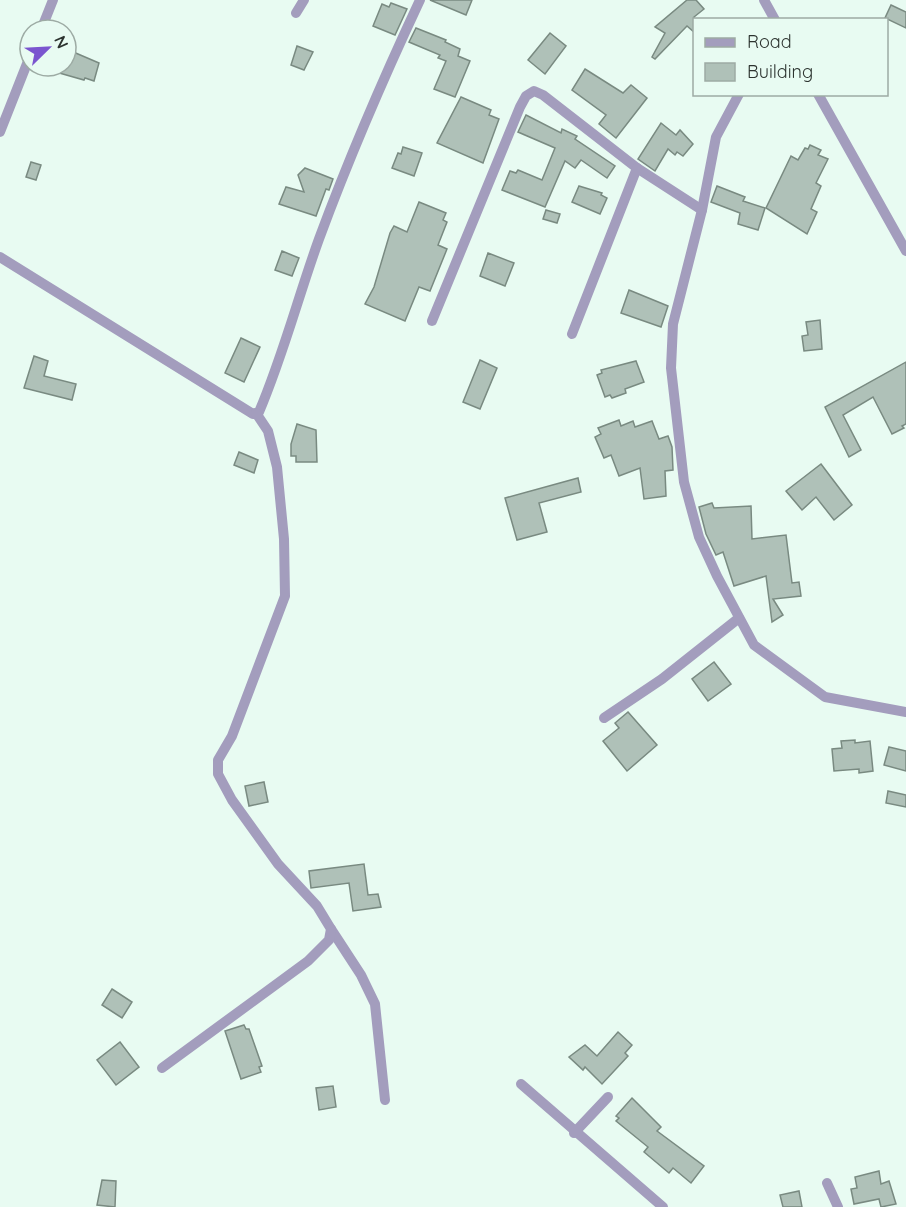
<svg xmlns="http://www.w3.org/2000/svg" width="906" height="1207" font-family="Quicksand,sans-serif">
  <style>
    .building { fill: #afc1b8; stroke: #798a81; stroke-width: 1.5 }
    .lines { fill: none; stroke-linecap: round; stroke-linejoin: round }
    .minor { stroke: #a39dbd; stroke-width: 10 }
  </style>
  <rect width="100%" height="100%" fill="#e8fbf2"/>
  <g class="building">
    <path d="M430,0H472L466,15Z"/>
    <path d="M687,0H696L704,9L694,17V32L687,26L655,59L652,57L665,33L655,27Z"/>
    <path d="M391,3L407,9L395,35L373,26L382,4L389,7Z"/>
    <path d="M891,5L906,12V28L885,18Z"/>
    <path d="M416,28L446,40L445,42L460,49L458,56L470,61L455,97L434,89L446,61L438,58L440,55L409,42Z"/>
    <path d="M550,33L566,46L545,74L528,60Z"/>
    <path d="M297,46L313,52L304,70L291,65Z"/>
    <path d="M71,51L99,63L94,81L85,78L84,80L45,69V66H66V53L70,54Z"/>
    <path d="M585,69L623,93L631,85L647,98L616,138L599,124L606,115L572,90Z"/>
    <path d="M461,97L491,110L489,115L499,119L483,163L437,143Z"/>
    <path d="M526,115L561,133L562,129L577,136L575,139L615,166L607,178L581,160L575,168L565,161L545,207L502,190L510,171L516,173L518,170L542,180L555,148L518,132Z"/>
    <path d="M661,123L676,135L680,130L693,144L683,156L677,152L675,155L668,149L655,171L638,159Z"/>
    <path d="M810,145L821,150L818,155L828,159L816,183L821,186L811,209L817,212L807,234L766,208L791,156L798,160L805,148L808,149Z"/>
    <path d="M403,147L422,153L414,176L392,168L398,153L401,154Z"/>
    <path d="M31,162L41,165L36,180L26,177Z"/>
    <path d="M305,168L333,179L329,190L326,189L316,216L279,204L286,187L304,192L298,175Z"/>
    <path d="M579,186L602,193L601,195L607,198L600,214L572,202Z"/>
    <path d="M717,186L745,197L743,201L765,208L758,230L738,224L740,213L711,202Z"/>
    <path d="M419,202L446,213L443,220L447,222L438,245L447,249L430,291L419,287L405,321L365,304L374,287L390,233L394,226L407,232Z"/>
    <path d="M546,210L560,214L557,223L543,219Z"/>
    <path d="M282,251L299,258L292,276L275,270Z"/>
    <path d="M488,253L514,263L505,286L480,276Z"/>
    <path d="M629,290L668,306L661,327L621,313Z"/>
    <path d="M820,320L822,349L804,351L802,336L808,335L806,322Z"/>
    <path d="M241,338L260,347L244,382L225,373Z"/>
    <path d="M34,356L48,361L44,376L76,384L72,400L24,388Z"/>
    <path d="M480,360L497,368L480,409L463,402Z"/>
    <path d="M636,361L644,382L625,389L626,393L612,398L610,395L605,397L597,375L602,373L601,370Z"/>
    <path d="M906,362V424L902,426L904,428L892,434L873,397L843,415L861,450L849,457L825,407Z"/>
    <path d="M619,420L621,426L633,421L635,427L652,421L659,439L668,436L672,447L673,470L665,471L666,496L644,499L640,468L619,476L611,455L604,458L595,437L601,434L598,428Z"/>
    <path d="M297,424L316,430L317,462H296V456H291V444Z"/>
    <path d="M239,452L258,460L254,473L234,465Z"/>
    <path d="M821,464L852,505L834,520L816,497L802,510L786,491Z"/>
    <path d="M578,478L581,492L539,503L547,532L517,540L505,498Z"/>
    <path d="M712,503L714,508L751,506L752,539L786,535L792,583L799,582L801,596L773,599L783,615L772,622L766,576L734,586L723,552L716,555L706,534L699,507Z"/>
    <path d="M714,662L731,684L708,701L692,679Z"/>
    <path d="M628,712L657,745L627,771L603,741L619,728L615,723Z"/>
    <path d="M855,740V743L870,741L873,771L859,773V769L834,771L832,749L842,748L841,741Z"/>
    <path d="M889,747L906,751V771L884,765Z"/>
    <path d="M264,782L268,802L249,806L245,786Z"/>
    <path d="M888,791L906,795V807L886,803Z"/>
    <path d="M364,864L368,895L378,894L381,907L353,911L349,883L311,888L309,871Z"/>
    <path d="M112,989L132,1002L122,1018L102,1005Z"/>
    <path d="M244,1025L246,1029H249L262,1066L259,1067L261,1072L241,1079L225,1031Z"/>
    <path d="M618,1032L632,1045L625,1053L628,1056L602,1084L585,1067L583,1070L569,1057L585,1045L597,1056Z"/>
    <path d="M120,1042L139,1067L116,1085L97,1060Z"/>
    <path d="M333,1086L336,1107L319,1110L316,1088Z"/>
    <path d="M632,1098L661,1127L657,1131L704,1166L691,1183L673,1168L669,1173L644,1152L648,1147L616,1121L619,1118L616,1116Z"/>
    <path d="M879,1171L881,1184L889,1181L896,1204L881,1207L879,1199L854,1204L851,1189L857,1188L855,1177Z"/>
    <path d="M102,1180L116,1181L115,1207L97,1205Z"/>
    <path d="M799,1191L802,1207H783L780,1195Z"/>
  </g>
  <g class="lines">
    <g class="minor">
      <path d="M764,0L775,20"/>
      <path d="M296,13L304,0"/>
      <path d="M41,30L53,0"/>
      <path d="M739,94L716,137L702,210L673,324L671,368L684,482L699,537L717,576L754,645L825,697L906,712"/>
      <path d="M818,94L906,251"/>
      <path d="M0,132L30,56"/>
      <path d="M0,257L253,414L259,412C283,356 298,297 319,239C349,158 383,79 420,0"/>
      <path d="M432,321L520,107L526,96L534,91L543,95L637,168L702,210"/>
      <path d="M572,334L637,168"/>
      <path d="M604,718L662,679L739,618"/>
      <path d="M331,929L361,975L375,1004L385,1100"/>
      <path d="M162,1068L308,961L329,940L331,929L317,906L278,864L232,800L218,774V760L232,736L285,596L284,539L277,467L268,431L256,413"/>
      <path d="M521,1084L663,1207"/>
      <path d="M574,1133L608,1097"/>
      <path d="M827,1183L838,1207"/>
    </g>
  </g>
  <rect x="693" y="18" width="195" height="78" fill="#e8fbf2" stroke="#9daba4" stroke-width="1.5"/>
  <rect x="705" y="38" width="30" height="9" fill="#a39dbd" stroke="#9daba4" stroke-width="1.5"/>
  <text x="747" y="48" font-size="18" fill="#2c332f">Road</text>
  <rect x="705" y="63" width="30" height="18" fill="#afc1b8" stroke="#9daba4" stroke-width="1.5"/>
  <text x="747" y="78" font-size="18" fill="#2c332f">Building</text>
  <g transform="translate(48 48) rotate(66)"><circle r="28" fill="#e8fbf2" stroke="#9daba4" stroke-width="1.5"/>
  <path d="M0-4.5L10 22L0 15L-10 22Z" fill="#7a55cf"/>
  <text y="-9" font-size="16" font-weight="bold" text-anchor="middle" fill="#2c332f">N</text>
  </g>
</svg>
